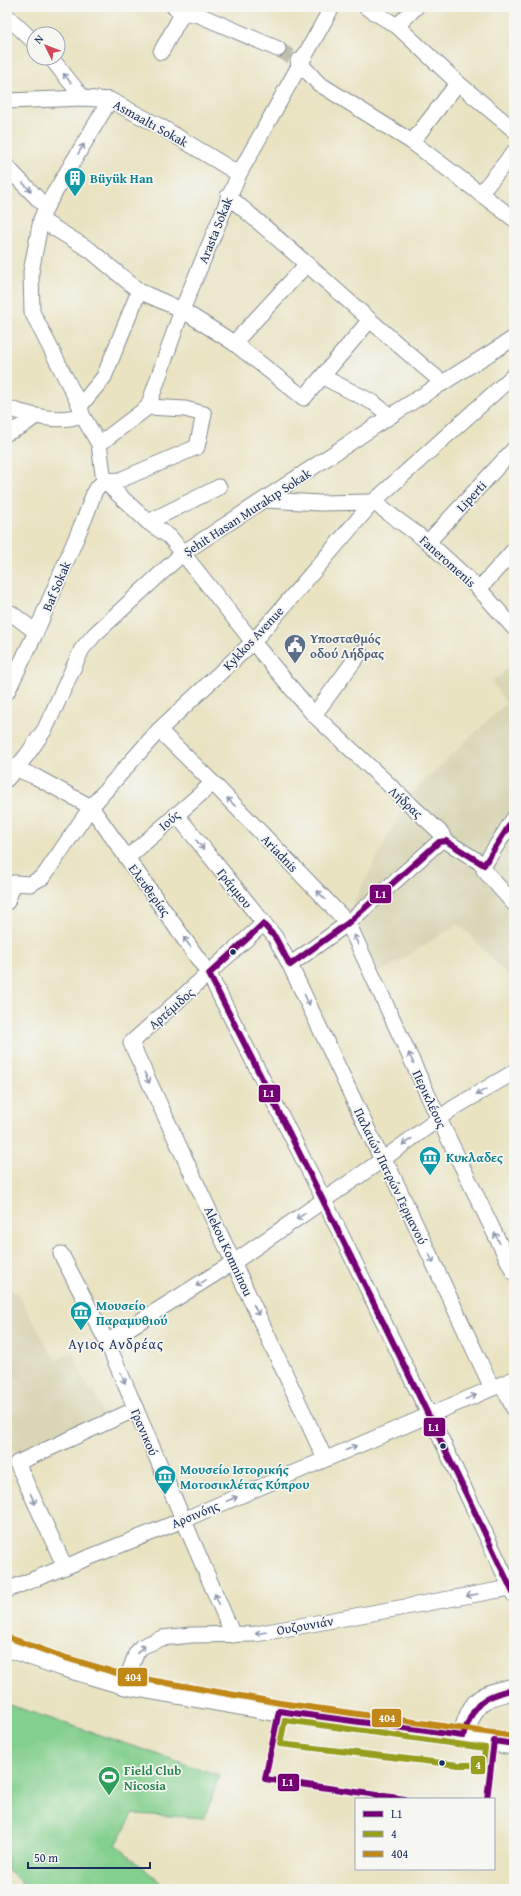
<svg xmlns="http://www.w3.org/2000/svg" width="521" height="1896" font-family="'Gentium Book Plus',serif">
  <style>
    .built { fill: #d9d5b6 }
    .green { fill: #83cf8d; stroke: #4f7f76 }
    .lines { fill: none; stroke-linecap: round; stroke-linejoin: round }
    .street-tunnel { stroke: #c0bfae; stroke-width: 15; stroke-dasharray: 15 8; stroke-linecap: butt }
    .street-casing { stroke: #828990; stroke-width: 17 }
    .secondary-casing { stroke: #828990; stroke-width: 23 }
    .street { stroke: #fff; stroke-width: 15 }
    .secondary { stroke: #fff; stroke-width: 21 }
    .bus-1-casing { stroke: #f6f6f2; stroke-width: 9 }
    .bus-2-casing { stroke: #f6f6f2; stroke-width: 9 }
    .bus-3-casing { stroke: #f6f6f2; stroke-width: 9 }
    .bus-1 { stroke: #740074; stroke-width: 6 }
    .bus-2 { stroke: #979d1c; stroke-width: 6 }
    .bus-3 { stroke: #c08818; stroke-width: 6 }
    .oneway { stroke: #8d97ae }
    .bus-dot { fill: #1b2f5e; stroke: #f6f6f2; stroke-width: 1.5 }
    .labels { text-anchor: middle; stroke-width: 3.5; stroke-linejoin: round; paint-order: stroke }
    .street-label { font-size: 13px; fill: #1b2f5e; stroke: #f6f6f2 }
    .culture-label { font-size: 13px; font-weight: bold; fill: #0d838f; stroke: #f6f6f2; text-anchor: start }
    .service-label { font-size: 13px; font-weight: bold; fill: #4e5e75; stroke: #f6f6f2; text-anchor: start }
    .leisure-label { font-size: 13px; font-weight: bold; fill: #27864d; stroke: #f6f6f2; text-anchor: start }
    .neighbourhood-label { font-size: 14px; letter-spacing: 1px; fill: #1b2f5e; stroke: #f6f6f2 }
    .line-badge { stroke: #f6f6f2; stroke-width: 1.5 }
    .badge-label { font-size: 11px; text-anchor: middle; font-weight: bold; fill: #fff }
  </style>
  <rect width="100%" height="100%" fill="#f6f6f2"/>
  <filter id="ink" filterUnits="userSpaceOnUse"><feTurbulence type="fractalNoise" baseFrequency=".025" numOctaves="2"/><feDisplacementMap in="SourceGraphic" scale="8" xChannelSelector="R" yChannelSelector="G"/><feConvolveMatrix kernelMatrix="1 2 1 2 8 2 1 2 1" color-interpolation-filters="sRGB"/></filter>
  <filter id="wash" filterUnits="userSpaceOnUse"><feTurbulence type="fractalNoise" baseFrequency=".012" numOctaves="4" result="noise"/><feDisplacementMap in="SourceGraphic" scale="16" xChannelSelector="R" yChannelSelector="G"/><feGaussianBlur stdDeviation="0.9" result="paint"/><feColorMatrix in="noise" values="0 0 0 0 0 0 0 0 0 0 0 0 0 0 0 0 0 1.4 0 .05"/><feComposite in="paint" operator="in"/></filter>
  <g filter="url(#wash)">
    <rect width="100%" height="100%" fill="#e9e3c2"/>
    <g class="built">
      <path d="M514,663V982L459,924L379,973L344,921L409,796L506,703L492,681Z"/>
      <path d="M7,1287L19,1296L55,1360L73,1353L89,1390L94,1388L103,1419L22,1455L7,1445Z"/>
    </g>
    <path class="green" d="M7,1704L219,1775L205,1818L133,1814L116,1845L168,1889H30L7,1870Z"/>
  </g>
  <g filter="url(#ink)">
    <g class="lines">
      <path class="street-tunnel" d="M278,49L298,61"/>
      <g class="street-casing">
        <g id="street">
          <path d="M174,7L182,12L199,15L278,49"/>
          <path d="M366,7L397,26L458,83L514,130"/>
          <path d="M7,16L34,42"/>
          <path d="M397,26L416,7"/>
          <path d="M161,52L186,7"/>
          <path d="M51,58L83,98"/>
          <path d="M298,61L318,83L412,142L514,219"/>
          <path d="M110,100L46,207L41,220L31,272L32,312L80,406L82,415L99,444L104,481L148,522L170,537L253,642L314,715L442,834L443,841"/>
          <path d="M7,101L83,98L110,100L163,128L239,174"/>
          <path d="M412,142L458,83"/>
          <path d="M7,167L46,207"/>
          <path d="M480,194L514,152"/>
          <path d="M228,196C301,257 370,322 443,383"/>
          <path d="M41,220L90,250L139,291L182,310L234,343L304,398L369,321"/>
          <path d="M234,343L307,264"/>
          <path d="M323,377L374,403L390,416"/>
          <path d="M80,406L104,377L139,291"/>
          <path d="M7,408C31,415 57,424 82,415"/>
          <path d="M7,433L22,426L36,416"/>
          <path d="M99,444L148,407L182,310L239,174L332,7"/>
          <path d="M104,481L120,480L197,447L204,414L185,409L148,407"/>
          <path d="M265,500L320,503L373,502"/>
          <path d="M373,502L428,542L479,589L514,628"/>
          <path d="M148,522L219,487"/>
          <path d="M428,542L514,449"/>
          <path d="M479,589L514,550"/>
          <path d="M7,613H11L36,632"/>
          <path d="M7,692L36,632L86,515L95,490L104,481"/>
          <path d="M314,715L360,653"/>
          <path d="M159,730L213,783L348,923L439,1119L514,1273"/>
          <path d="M7,765L36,777L91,807L209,974L324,1200L443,1443L514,1595"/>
          <path d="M7,779L27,755L45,729L82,649L95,634L183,553L398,411L514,338"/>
          <path d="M176,814L275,937L290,965L382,1160L390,1170L492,1388"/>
          <path d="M443,841H446L484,865"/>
          <path d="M127,858L213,783"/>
          <path d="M484,865L514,818"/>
          <path d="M484,865V870L514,904"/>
          <path d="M7,902L14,883L30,884L43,877L91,807L159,730L253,642L373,502L514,375"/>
          <path d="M263,924L131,1043L325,1459"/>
          <path d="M290,965L348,923L439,842L443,841"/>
          <path d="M61,1254L107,1342L233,1635"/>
          <path d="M107,1342L234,1262L382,1160L452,1109L514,1072"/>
          <path d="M502,1384L514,1409"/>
          <path d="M17,1463L136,1409"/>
          <path d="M17,1463L65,1567"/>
          <path d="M7,1590L183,1520L514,1379"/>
          <path d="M125,1684L136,1654L141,1647L162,1638L192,1635L256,1634L510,1588"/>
        </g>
      </g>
      <g class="secondary-casing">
        <g id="secondary">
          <path d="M7,1646L61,1665L125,1684L279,1711L514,1744"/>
          <path d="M463,1736C474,1701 477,1697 514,1689"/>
        </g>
      </g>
      <use href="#street" class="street"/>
      <use href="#secondary" class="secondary"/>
      <g class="bus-1-casing">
        <g id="bus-1">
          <path d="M514,818L484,865L446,841L439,842L348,923L290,965L275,937L263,924L209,974C314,1180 416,1386 514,1595"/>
          <path d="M405,1799L265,1779L279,1711L463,1736C474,1703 481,1697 514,1689"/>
          <path d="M487,1799L494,1741L514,1744"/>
        </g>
      </g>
      <g class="bus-2-casing">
        <path id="bus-2" d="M285,1720L485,1748L483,1765H459L280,1744Z"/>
      </g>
      <g class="bus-3-casing">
        <path id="bus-3" d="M10,1638L63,1657L127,1676L280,1703L514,1736"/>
      </g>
      <use href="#bus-1" class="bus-1"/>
      <use href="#bus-2" class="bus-2"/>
      <use href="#bus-3" class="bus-3"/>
    </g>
    <defs><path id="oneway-shaft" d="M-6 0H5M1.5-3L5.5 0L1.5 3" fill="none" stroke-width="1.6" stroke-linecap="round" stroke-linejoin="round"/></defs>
    <g class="oneway">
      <use href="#oneway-shaft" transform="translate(67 78) rotate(-129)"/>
      <use href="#oneway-shaft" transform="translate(81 149) rotate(-59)"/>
      <use href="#oneway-shaft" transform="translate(27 187) rotate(45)"/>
      <use href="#oneway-shaft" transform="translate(231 802) rotate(-134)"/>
      <use href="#oneway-shaft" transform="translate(200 845) rotate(51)"/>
      <use href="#oneway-shaft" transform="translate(321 895) rotate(-134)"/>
      <use href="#oneway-shaft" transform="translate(356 940) rotate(-115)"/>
      <use href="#oneway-shaft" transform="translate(187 942) rotate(-126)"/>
      <use href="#oneway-shaft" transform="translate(307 1000) rotate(65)"/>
      <use href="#oneway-shaft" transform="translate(411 1058) rotate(-115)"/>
      <use href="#oneway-shaft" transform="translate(147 1078) rotate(65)"/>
      <use href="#oneway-shaft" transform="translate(481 1092) rotate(149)"/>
      <use href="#oneway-shaft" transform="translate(407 1142) rotate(144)"/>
      <use href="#oneway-shaft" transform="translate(301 1216) rotate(146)"/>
      <use href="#oneway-shaft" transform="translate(497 1238) rotate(-116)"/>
      <use href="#oneway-shaft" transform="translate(431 1258) rotate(65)"/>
      <use href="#oneway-shaft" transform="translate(201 1283) rotate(148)"/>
      <use href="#oneway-shaft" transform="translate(256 1310) rotate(65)"/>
      <use href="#oneway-shaft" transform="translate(123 1378) rotate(67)"/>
      <use href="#oneway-shaft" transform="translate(471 1397) rotate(-22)"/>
      <use href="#oneway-shaft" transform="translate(351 1448) rotate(-24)"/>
      <use href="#oneway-shaft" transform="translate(33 1499) rotate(65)"/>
      <use href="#oneway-shaft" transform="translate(232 1499) rotate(-23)"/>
      <use href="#oneway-shaft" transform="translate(472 1595) rotate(170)"/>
      <use href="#oneway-shaft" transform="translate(217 1599) rotate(-113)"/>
      <use href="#oneway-shaft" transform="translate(261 1633) rotate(171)"/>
      <use href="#oneway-shaft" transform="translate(141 1649) rotate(-47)"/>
    </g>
  </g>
  <defs>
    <g id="building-pin" transform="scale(1.15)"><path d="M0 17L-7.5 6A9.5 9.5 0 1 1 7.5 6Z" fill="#0f9aa8" stroke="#f6f6f2"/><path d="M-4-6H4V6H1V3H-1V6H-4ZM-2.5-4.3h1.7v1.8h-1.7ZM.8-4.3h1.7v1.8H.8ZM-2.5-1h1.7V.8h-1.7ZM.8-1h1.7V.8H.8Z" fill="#fff"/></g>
    <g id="civic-pin" transform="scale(1.15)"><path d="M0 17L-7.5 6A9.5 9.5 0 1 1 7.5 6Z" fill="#5c6f8a" stroke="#f6f6f2"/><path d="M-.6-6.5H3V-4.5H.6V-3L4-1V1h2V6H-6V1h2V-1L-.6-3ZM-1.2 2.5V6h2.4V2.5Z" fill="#fff"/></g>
    <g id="museum-pin" transform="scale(1.15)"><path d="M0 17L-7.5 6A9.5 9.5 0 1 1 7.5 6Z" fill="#0f9aa8" stroke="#f6f6f2"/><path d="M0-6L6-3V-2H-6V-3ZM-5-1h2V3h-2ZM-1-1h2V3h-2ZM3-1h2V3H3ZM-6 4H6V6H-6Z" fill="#fff"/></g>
    <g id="stadium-pin" transform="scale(1.15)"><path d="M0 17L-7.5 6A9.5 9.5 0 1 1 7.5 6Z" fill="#2e9e5b" stroke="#f6f6f2"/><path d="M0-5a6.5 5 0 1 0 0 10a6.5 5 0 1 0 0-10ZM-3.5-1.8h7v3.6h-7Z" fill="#fff"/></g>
  </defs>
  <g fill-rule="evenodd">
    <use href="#building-pin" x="75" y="178"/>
    <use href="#civic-pin" x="295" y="645"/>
    <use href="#museum-pin" x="430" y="1157"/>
    <use href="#museum-pin" x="81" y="1312"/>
    <use href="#museum-pin" x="165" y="1476"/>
    <use href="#stadium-pin" x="109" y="1777"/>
  </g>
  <g class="bus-dot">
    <circle cx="233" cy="952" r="3.5"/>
    <circle cx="443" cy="1446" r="3.5"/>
    <circle cx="442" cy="1763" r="3.5"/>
  </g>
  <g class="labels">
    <g class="street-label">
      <text transform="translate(151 123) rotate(29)" y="5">Asmaaltı Sokak</text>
      <text transform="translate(215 230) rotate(-68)" y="5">Arasta Sokak</text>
      <text transform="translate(471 496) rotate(-47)" y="5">Liperti</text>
      <text transform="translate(247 512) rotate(-33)" y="5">Şehit Hasan Murakıp Sokak</text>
      <text transform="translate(448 561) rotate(42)" y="5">Faneromenis</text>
      <text transform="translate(56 586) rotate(-67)" y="5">Baf Sokak</text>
      <text transform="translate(253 638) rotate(-47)" y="5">Kykkos Avenue</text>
      <text transform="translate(406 802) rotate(42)" y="5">Λήδρας</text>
      <text transform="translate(169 820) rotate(-41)" y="5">Ιούς</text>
      <text transform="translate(280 853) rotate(46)" y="5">Ariadnis</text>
      <text transform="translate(235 888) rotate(51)" y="5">Γράμμου</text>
      <text transform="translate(150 890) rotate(54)" y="5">Ελευθερίας</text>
      <text transform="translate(171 1008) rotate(-41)" y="5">Αρτέμιδος</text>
      <text transform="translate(430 1099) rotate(65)" y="5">Περικλέους</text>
      <text transform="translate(391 1176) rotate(64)" y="5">Παλαιών Πατρών Γερμανού</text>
      <text transform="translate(229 1251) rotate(65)" y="5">Alekou Komninou</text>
      <text transform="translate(145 1432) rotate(67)" y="5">Γρανικού</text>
      <text transform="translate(195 1514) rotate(-23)" y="5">Αρσινόης</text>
      <text transform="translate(305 1625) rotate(-10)" y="5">Ουζουνιάν</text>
    </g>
    <g class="culture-label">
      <text x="90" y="183">Büyük Han</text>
      <text x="446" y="1162">Κυκλαδες</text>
      <text x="96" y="1310">Μουσείο<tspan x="96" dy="15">Παραμυθιού</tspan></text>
      <text x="180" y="1474">Μουσείο Ιστορικής<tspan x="180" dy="15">Μοτοσικλέτας Κύπρου</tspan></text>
    </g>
    <g class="service-label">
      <text x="310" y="643">Υποσταθμός<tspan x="310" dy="15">οδού Λήδρας</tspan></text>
    </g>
    <g class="leisure-label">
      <text x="124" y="1775">Field Club<tspan x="124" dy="15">Nicosia</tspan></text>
    </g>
    <g class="neighbourhood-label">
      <text x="116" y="1349">Αγιος Ανδρέας</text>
    </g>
  </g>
  <g class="line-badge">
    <rect x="369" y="884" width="23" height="20" rx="4" fill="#740074"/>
    <rect x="258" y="1084" width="23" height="19" rx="4" fill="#740074"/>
    <rect x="423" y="1417" width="23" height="20" rx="4" fill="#740074"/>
    <rect x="117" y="1667" width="31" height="20" rx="4" fill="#c08818"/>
    <rect x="371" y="1708" width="31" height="20" rx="4" fill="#c08818"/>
    <rect x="470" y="1755" width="16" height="20" rx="4" fill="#979d1c"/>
    <rect x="277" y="1773" width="23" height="19" rx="4" fill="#740074"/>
  </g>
  <g class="badge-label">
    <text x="381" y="898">L1</text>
    <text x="269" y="1097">L1</text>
    <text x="434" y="1431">L1</text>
    <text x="133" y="1681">404</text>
    <text x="387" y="1722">404</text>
    <text x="478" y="1769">4</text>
    <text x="288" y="1786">L1</text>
  </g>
  <rect width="521" height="1896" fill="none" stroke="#f6f6f2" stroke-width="24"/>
  <rect x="355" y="1798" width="140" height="72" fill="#f6f6f2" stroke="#9ea6b7"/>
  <rect x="363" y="1811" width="20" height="6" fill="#740074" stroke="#9ea6b7"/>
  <text x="391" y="1818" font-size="12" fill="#1b2f5e">L1</text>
  <rect x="363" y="1831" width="20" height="6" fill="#979d1c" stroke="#9ea6b7"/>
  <text x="391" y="1838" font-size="12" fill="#1b2f5e">4</text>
  <rect x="363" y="1851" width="20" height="6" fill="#c08818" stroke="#9ea6b7"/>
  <text x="391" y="1858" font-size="12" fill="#1b2f5e">404</text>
  <g transform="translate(46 46) rotate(313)"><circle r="19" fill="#f6f6f2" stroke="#9ea6b7"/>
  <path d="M0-3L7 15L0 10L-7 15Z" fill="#d1495b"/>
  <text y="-6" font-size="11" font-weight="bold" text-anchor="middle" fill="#1b2f5e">N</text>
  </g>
  <path d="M28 1862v6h122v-6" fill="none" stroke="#1b2f5e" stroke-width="2"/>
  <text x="34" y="1862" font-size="12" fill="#1b2f5e" stroke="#f6f6f2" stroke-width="3" paint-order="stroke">50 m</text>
</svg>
